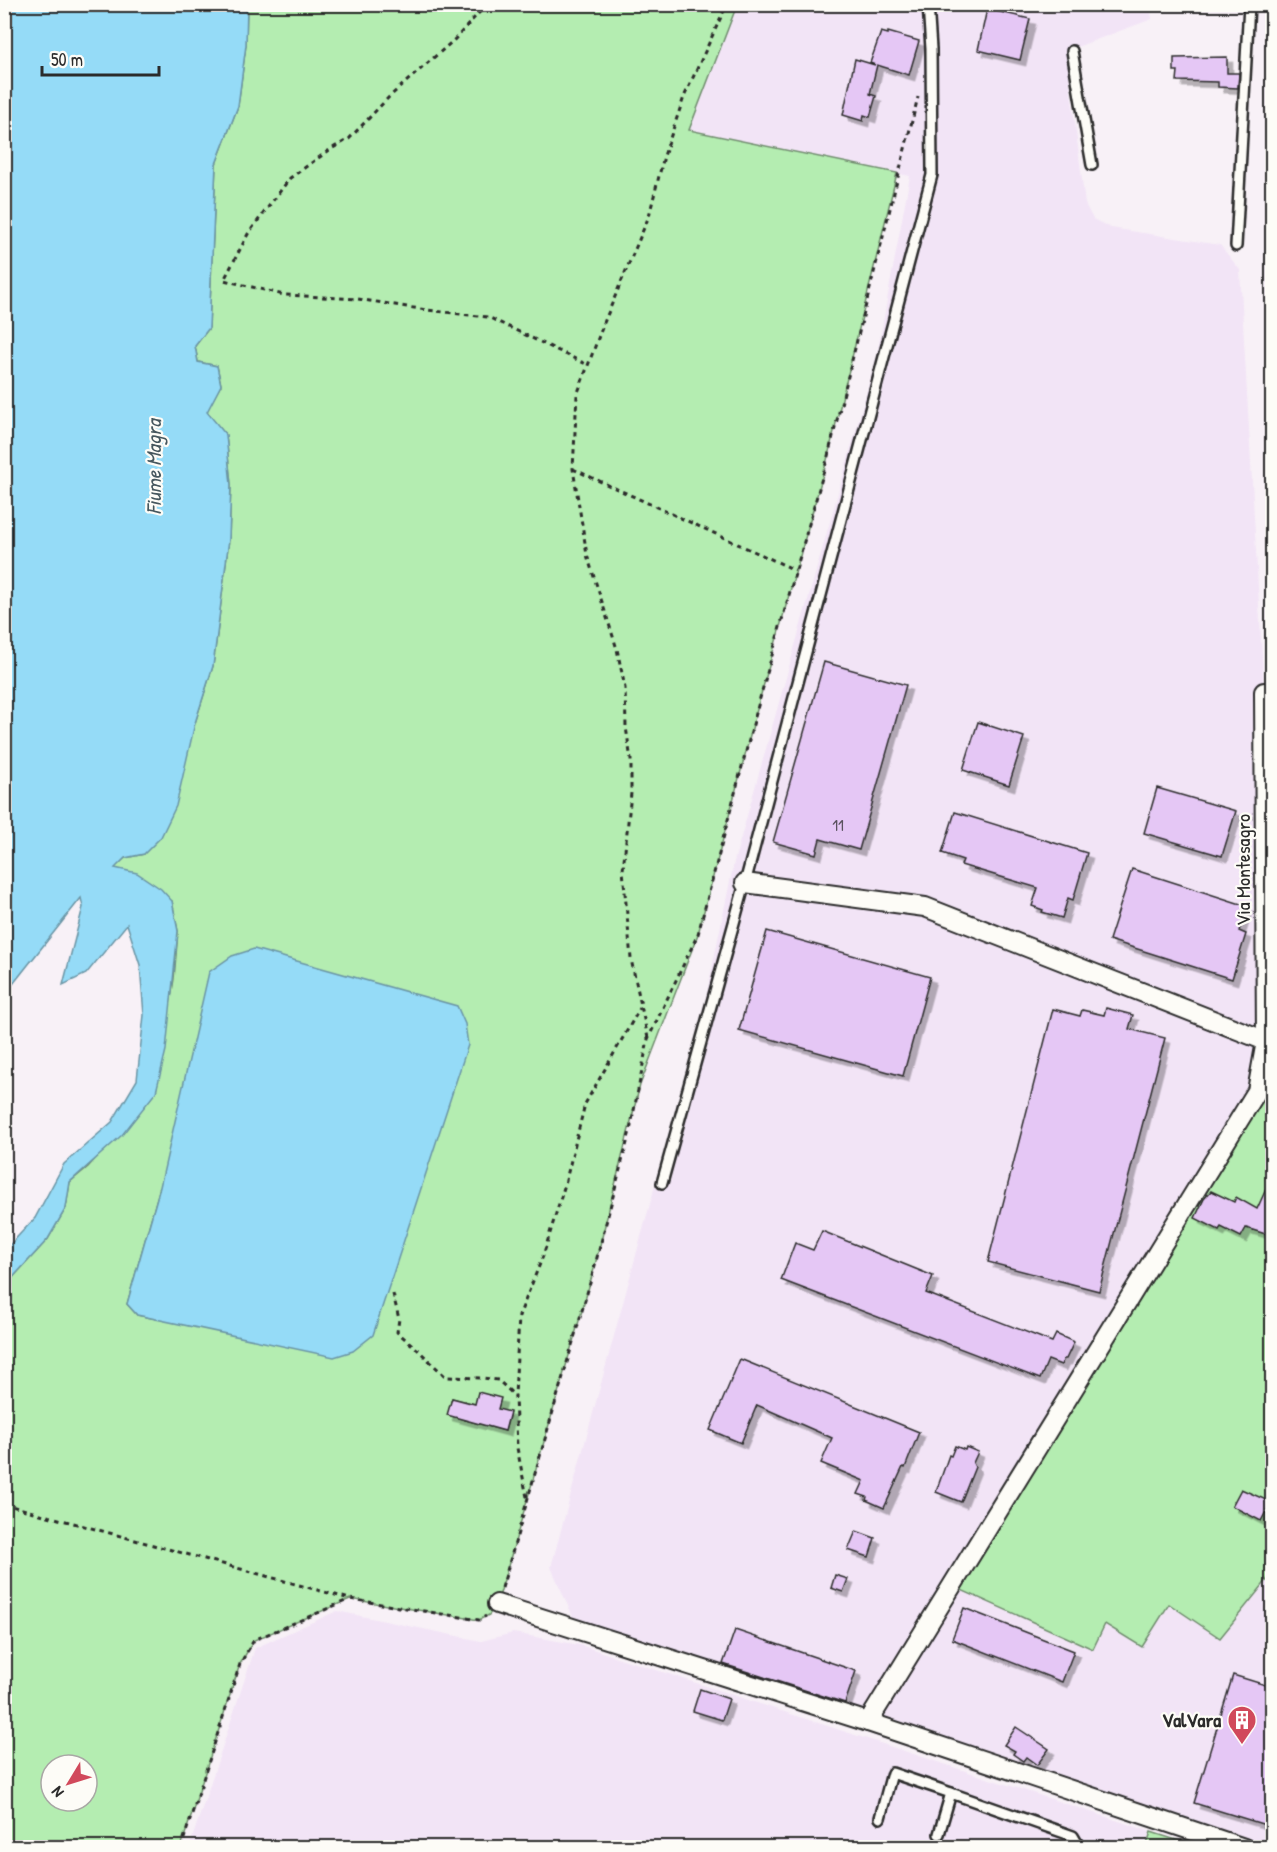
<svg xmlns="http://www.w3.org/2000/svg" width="1277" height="1852" font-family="'Patrick Hand',sans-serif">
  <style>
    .built { fill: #f2e4f6 }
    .green { fill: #b4edb1; stroke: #708c6e; stroke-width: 1.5; fill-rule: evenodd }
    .water { fill: #95dbf7; stroke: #6b95a5; stroke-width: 1.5 }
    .building { fill: #e5c7f5; stroke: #2b2b2b; stroke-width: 1.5; filter: url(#shadow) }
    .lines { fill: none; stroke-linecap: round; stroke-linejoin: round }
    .lane-casing { stroke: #2b2b2b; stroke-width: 14 }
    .street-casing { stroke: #2b2b2b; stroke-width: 22 }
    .path { stroke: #2b2b2b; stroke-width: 3; stroke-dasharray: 4.5 4.5; stroke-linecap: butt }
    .lane { stroke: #fdfcf7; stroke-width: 9 }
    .street { stroke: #fdfcf7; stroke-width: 18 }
    .labels { text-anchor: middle; stroke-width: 4.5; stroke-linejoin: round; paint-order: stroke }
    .number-label { font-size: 16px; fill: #5a525e }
    .street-label { font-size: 20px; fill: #2b2b2b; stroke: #fdfcf7 }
    .poi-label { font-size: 20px; font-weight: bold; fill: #2b2b2b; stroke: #fdfcf7; text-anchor: end }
    .water-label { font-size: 21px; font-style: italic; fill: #46575e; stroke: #fdfcf7 }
  </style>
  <defs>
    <filter id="shadow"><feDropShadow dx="5.5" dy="5.5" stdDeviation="0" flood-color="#0004"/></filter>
  </defs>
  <rect width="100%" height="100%" fill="#f8f1f7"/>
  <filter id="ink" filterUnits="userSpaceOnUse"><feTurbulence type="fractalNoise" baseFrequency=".0167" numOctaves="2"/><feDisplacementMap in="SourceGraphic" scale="12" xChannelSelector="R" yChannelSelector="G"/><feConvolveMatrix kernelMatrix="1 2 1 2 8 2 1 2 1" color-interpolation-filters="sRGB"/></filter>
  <g filter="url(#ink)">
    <g class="built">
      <path d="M737,5H1150L1152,19L1066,51L1085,204L1093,219L1111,228L1220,245L1240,270L1264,692L1272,697V1078L1253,1080L1093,1649L1105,1624L1142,1647L1169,1604L1272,1420V1847H1254L576,1624L551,1567L705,1002L734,862L877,355L910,176L689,130Z"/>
      <path d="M337,1611L481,1641L513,1633L580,1645L1198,1847L189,1848L255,1648Z"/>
    </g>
    <g class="green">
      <path d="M247,5H737L689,130L897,173L827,460L760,698L698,934L640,1085L594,1269L497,1604L489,1615L479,1620L350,1599L254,1640L240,1664L181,1847L5,1848V1286L48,1239L66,1208L70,1182L88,1167L156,1092L174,979L178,931L172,901L114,868L125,858L144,854L195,723L213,666L229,539L231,485L226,435L206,412L221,385L217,366L198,362L195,346L209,328L216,164L238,106L246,45ZM160,1187L157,1319L137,1315L127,1304ZM452,1398L510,1413L505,1431L448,1415ZM51,1765H87V1801H51Z"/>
      <path d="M1272,1078V1574L1220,1638L1169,1604L1142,1647L1105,1624L1093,1649L959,1589L1253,1080Z"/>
      <path d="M1151,1832L1198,1847H1146Z"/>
    </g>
    <g class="water">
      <path d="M5,4L247,5L246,45L238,106L216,164L209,328L195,346L198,362L217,366L221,385L207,412L226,435L231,485L229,539L213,666L195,723L176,806L161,837L144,854L125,858L115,868L137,873L161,889L172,901L178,931L166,1050L156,1092L122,1135L70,1182L66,1208L48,1239L5,1286V1250L35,1218L64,1164L112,1122L137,1080L144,1015L140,965L127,924L86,974L63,985L83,907L81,898L5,994Z"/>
      <path d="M254,949L457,1006L465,1024L468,1045L373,1335L353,1351L334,1357L137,1315L127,1304L160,1187L209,972L232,956Z"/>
    </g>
    <g class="building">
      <path d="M987,9L1030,19L1020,60L978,50Z"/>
      <path d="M881,32L888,34V32L919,41L909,75L877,65L870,94L876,96L870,117L864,115L863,121L843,115L855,59L875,65L870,63Z"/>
      <path d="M1227,57V73H1239L1238,88L1218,87V82L1177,81L1178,71H1174V58Z"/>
      <path d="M824,662L906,685L859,850L820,839L816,854L773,842Z"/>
      <path d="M978,722L1024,737L1009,785L963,770Z"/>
      <path d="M1157,788L1236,811L1222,856L1144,833Z"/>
      <path d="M955,812L1087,853L1073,900L1068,898L1062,918L1042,912L1043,910L1032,906L1038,888L961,865L963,860L942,853Z"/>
      <path d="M1132,869L1247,906L1239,931L1246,934L1232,979L1109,940Z"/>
      <path d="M767,931L930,977L903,1076L739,1030Z"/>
      <path d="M1106,1008L1133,1015L1129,1029L1165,1038L1099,1291L988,1262L1053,1009L1080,1016L1082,1010L1104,1015Z"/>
      <path d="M1272,1176V1236L1246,1228L1241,1237L1221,1227L1219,1230L1195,1218L1204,1199L1211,1191L1234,1202L1236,1197L1257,1209Z"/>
      <path d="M822,1231L933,1276L926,1293L1052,1342L1056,1334L1074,1342L1066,1359H1064L1061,1365L1048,1360L1040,1379L781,1280L795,1243L813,1250Z"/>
      <path d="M740,1359L919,1432L905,1468L903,1467L884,1508L866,1500L867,1497L858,1494L864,1481L821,1463L832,1438L757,1405L741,1443L710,1430Z"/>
      <path d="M478,1392L501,1398L498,1409L510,1412L505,1431L447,1415L452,1398L475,1404Z"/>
      <path d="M955,1446L965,1450L966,1447L978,1452L973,1463L975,1467L961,1502L936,1492L949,1455L951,1456Z"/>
      <path d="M1241,1489L1271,1502L1261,1521L1232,1506Z"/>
      <path d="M856,1531L875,1538L869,1557L848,1550Z"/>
      <path d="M835,1575L848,1579L843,1592L831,1588Z"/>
      <path d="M964,1608L1074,1651L1062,1682L952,1639Z"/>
      <path d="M735,1630L856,1671L845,1703L723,1664Z"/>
      <path d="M1233,1675L1272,1687V1827L1194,1803Z"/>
      <path d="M700,1689L729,1699L722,1720L693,1711Z"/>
      <path d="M1016,1727L1049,1749L1037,1765L1026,1757L1023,1761L1013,1754L1015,1751L1004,1745Z"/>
    </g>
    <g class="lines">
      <g class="lane-casing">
        <g id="lane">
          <path d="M1072,51L1092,165"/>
          <path d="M1236,246L1249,4"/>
          <path d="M662,1183L745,883L932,175L931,49L928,4"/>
          <path d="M880,1818L892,1773L951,1793"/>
          <path d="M939,1834L951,1793L1073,1836L1080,1848"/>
        </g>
      </g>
      <g class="street-casing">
        <g id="street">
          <path d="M1264,692L1266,1041L1272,1045"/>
          <path d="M745,883L925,907L1266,1041L1257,1091L868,1722"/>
          <path d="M497,1604L868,1722L1244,1848"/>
        </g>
      </g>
      <g class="path">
        <path d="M487,4L455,39L389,97L349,139L331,149L290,178L248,234L224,280L284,295L358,299L426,310L488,317L588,365"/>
        <path d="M573,469L795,570"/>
        <path d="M648,1038L631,959L623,870L631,793V760L626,727L625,688L617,649L587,555L573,469L577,395L603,325L649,216L664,156L684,97L727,4"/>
        <path d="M393,1294L399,1319L397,1332L416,1348L446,1377L483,1378L498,1380L515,1396"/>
        <path d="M527,1497L517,1448L515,1396L519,1316L543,1256L565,1184L585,1104L640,1008"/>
        <path d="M4,1504L350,1599L479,1620L486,1616"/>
        <path d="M502,1588L594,1269L630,1131L648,1039L698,934L760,698L827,460L918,97"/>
        <path d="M181,1848L240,1664L254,1640L348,1600"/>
      </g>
      <use href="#lane" class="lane"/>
      <use href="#street" class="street"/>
    </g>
  </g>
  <defs>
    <g id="building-pin" transform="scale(1.5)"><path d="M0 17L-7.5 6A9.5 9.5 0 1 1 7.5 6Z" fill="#d1495b" stroke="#fdfcf7"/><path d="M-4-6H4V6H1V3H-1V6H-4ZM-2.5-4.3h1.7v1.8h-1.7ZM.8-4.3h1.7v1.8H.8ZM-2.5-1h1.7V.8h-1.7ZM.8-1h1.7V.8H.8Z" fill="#fff"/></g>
  </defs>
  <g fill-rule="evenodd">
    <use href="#building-pin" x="1242" y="1720"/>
  </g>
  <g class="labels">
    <g class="number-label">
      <text x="838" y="831">11</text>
    </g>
    <g class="street-label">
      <text transform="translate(1243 870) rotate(-90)" y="7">Via Montesagro</text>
    </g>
    <g class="poi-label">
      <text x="1221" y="1727">ValVara</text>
    </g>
    <g class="water-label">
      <text transform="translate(154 467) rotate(-90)" y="7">Fiume Magra</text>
    </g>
  </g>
  <rect width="1277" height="1852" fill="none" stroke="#fdfcf7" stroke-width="24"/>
  <rect x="12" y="12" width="1253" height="1828" fill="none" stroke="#2b2b2b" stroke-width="2" filter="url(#ink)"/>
  <g transform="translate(69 1783) rotate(232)"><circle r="28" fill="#fdfcf7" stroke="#a9a8a5" stroke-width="1.5"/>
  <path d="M0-4.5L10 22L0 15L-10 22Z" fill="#d1495b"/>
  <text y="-9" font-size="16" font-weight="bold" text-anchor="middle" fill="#2b2b2b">N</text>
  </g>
  <path d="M42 66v9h117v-9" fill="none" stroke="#2b2b2b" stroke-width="3"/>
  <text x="51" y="66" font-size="18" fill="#2b2b2b" stroke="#fdfcf7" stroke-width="4.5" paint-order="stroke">50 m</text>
</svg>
